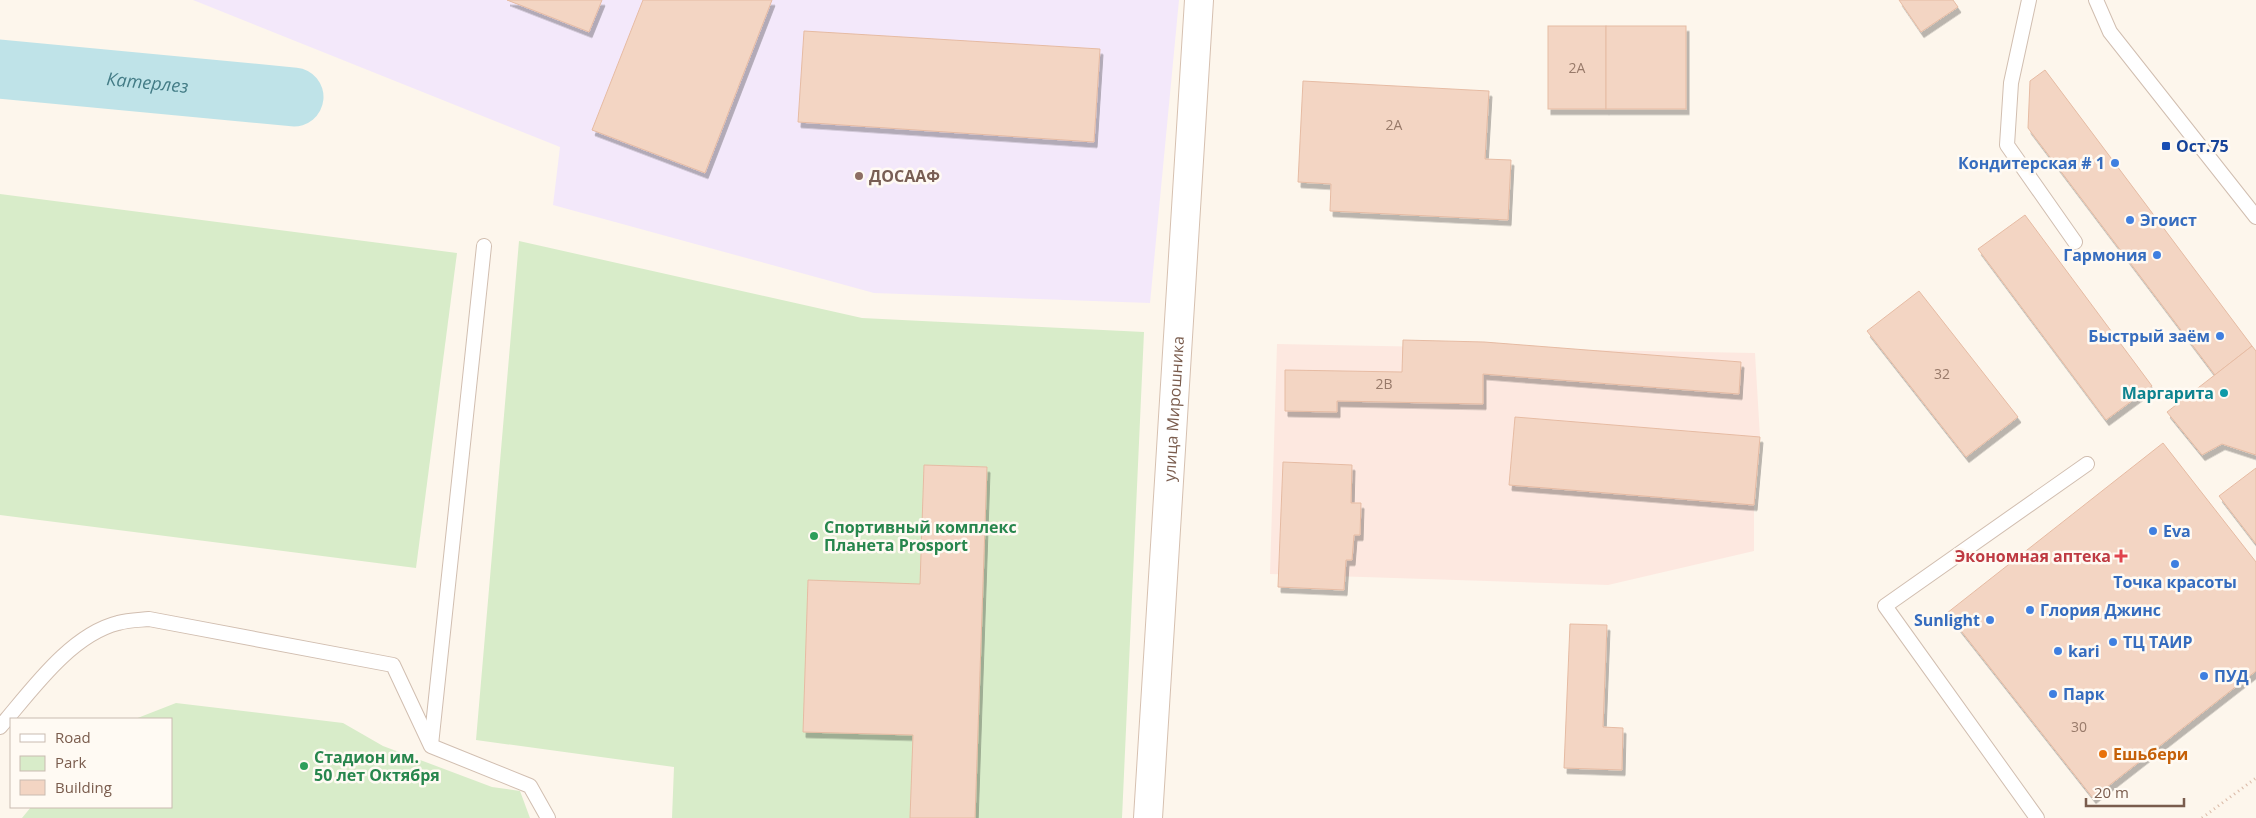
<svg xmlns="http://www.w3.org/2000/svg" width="2256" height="818" font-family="'Open Sans',sans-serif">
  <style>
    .commercial { fill: #fde8e0 }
    .education { fill: #f3e8fa }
    .green { fill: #d8ecc9 }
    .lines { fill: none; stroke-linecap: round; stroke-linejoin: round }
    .river { stroke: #bfe3e8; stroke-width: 59 }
    .building { fill: #f3d5c3; stroke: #e6bba3; filter: url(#shadow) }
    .service-casing { stroke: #d1beb0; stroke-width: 16 }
    .secondary-casing { stroke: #d6c0b0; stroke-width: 30 }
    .path { stroke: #d9b8a5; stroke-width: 3; stroke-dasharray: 1 4; stroke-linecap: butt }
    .service { stroke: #fff; stroke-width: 14 }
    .secondary { stroke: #fff; stroke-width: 28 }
    .transit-dot { fill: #1a4fb4; stroke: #fffaf3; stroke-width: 2 }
    .shop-dot { fill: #3f7fe0; stroke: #fffaf3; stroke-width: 2 }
    .education-dot { fill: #8d6e63; stroke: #fffaf3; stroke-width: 2 }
    .culture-dot { fill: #0f9aa8; stroke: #fffaf3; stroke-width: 2 }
    .leisure-dot { fill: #2e9e5b; stroke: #fffaf3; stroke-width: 2 }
    .health-dot { fill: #e0444e; stroke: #fffaf3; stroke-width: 2 }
    .food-dot { fill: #e8710a; stroke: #fffaf3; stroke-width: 2 }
    .labels { text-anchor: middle; stroke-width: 5; stroke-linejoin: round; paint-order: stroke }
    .number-label { font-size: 14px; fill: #987a6a }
    .transit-label { font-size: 16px; font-weight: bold; fill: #164399; stroke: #fffaf3; text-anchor: start }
    .shop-label { font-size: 16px; font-weight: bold; fill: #366cbe; stroke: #fffaf3; text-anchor: start }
    .education-label { font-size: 16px; font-weight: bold; fill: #785e54; stroke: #fffaf3; text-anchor: start }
    .culture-label { font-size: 16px; font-weight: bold; fill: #0d838f; stroke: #fffaf3; text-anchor: end }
    .street-label { font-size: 16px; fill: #7a5c4d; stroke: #fffaf3 }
    .leisure-label { font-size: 16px; font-weight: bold; fill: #27864d; stroke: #fffaf3; text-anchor: start }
    .health-label { font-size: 16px; font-weight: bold; fill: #be3a42; stroke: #fffaf3; text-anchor: end }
    .food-label { font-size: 16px; font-weight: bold; fill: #c56008; stroke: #fffaf3; text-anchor: start }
    .water-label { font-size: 18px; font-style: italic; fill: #437c86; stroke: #fffaf3 }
  </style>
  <defs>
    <filter id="shadow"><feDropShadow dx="3" dy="5.5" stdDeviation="0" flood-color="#0004"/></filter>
  </defs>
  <rect width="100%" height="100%" fill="#fdf6ec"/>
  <path class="commercial" d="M1277,344L1755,353L1760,437L1754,505V551L1608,585L1270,574Z"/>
  <path class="education" d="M193,0H1179L1150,303L874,293L553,205L560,147Z"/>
  <g class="green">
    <path d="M0,194L457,253L416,568L0,515Z"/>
    <path d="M519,241L862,318L1144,332L1122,818H672L674,767L476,740Z"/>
    <path d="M176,703L343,723L383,746L492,787L520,791L530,818H22L31,807H171V719H135Z"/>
  </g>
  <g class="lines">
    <path class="river" id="s1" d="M0,69L294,97"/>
  </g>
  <g class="building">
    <path d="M507,0H602L589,32Z"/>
    <path d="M643,0H772L705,173L592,130Z"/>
    <path d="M1899,0H1953L1958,7L1921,32Z"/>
    <rect x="1548" y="26" width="58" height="83"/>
    <rect x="1606" y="26" width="80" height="83"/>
    <path d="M804,31L1100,49L1094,142L798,122Z"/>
    <path d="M2045,70L2252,346L2215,375L2028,128L2030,81Z"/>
    <path d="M1303,81L1489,91L1485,159L1511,160L1508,220L1330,211L1331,184L1298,182Z"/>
    <path d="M2025,215L2152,386L2106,420L1978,249Z"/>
    <path d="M1919,291L2018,417L1966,457L1867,331Z"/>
    <path d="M1403,340L1484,342L1741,362L1739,394L1483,374V404L1337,401V412L1285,411V370L1402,372Z"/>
    <path d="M2252,346L2256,351V455L2222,444L2202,455L2167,412Z"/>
    <path d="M1515,417L1760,437L1754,505L1509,485Z"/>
    <path d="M2163,443L2256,562V671L2093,798L1947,613Z"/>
    <path d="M1283,462L1352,465L1351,503H1361L1360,535H1354L1352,560H1346L1344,590L1278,587Z"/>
    <path d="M924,465L987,467L975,818H910L913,735L803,732L808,580L920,584Z"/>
    <path d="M2256,468V544L2219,496Z"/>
    <path d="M1570,624L1607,625L1603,727L1623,728L1622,770L1564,768Z"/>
  </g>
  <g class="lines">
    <g class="service-casing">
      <g id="service">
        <path d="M2029,0L2011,83L2007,145L2075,242"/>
        <path d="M2096,0L2110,32L2256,217"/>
        <path d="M0,727C31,691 70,635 118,623C128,620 139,620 149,619L393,665L431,746L530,786L548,818"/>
        <path d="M431,745L484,246"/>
        <path d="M2037,818L1885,606L2087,464"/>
      </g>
    </g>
    <g class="secondary-casing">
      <g id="secondary">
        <path id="s2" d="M1148,818L1199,0"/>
      </g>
    </g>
    <path class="path" d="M2202,818L2256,778"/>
    <use href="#service" class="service"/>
    <use href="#secondary" class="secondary"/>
  </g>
  <rect class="transit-dot" x="2161" y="141" width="10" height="10" rx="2.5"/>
  <g class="shop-dot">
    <circle cx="2115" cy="163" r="5"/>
    <circle cx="2130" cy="220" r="5"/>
    <circle cx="2157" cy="255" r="5"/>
    <circle cx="2220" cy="336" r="5"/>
    <circle cx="2153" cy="531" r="5"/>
    <circle cx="2175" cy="564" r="5"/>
    <circle cx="2030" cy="610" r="5"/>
    <circle cx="1990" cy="620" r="5"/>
    <circle cx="2113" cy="642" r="5"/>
    <circle cx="2058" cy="651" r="5"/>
    <circle cx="2204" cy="676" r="5"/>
    <circle cx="2053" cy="694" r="5"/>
  </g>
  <circle class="education-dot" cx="859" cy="176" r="5"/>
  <circle class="culture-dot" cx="2224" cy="393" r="5"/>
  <g class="leisure-dot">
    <circle cx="814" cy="536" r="5"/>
    <circle cx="304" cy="766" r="5"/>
  </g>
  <path class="health-dot" d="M2118.5 548.5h5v5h5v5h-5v5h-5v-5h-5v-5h5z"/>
  <circle class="food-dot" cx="2103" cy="754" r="5"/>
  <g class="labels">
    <g class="number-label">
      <text x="1577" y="73">2А</text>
      <text x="1394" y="130">2А</text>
      <text x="1942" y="379">32</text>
      <text x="1384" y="389">2В</text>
      <text x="2079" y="732">30</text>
    </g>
    <g class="transit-label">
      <text x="2176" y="152">Ост.75</text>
    </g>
    <g class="shop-label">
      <text x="2105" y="169" text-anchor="end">Кондитерская # 1</text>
      <text x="2140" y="226">Эгоист</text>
      <text x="2147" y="261" text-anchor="end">Гармония</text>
      <text x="2210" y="342" text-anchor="end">Быстрый заём</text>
      <text x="2163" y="537">Eva</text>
      <text x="2175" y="588" text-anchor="middle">Точка красоты</text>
      <text x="2040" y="616">Глория Джинс</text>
      <text x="1980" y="626" text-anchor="end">Sunlight</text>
      <text x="2123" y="648">ТЦ ТАИР</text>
      <text x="2068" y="657">kari</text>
      <text x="2214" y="682">ПУД</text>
      <text x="2063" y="700">Парк</text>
    </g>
    <g class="education-label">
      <text x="869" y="182">ДОСААФ</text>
    </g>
    <g class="culture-label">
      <text x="2214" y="399">Маргарита</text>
    </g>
    <g class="street-label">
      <text dy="6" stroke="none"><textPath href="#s2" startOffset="410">улица Мирошника</textPath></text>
    </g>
    <g class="leisure-label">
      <text x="824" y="533">Спортивный комплекс<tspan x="824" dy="18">Планета Prosport</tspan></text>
      <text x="314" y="763">Стадион им.<tspan x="314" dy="18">50 лет Октября</tspan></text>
    </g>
    <g class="health-label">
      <text x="2111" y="562">Экономная аптека</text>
    </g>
    <g class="food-label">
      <text x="2113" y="760">Ешьбери</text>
    </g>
    <g class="water-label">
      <text dy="6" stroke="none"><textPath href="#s1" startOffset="148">Катерлез</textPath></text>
    </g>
  </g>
  <rect x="10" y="718" width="162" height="90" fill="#fffaf3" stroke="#cabbb1"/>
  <rect x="20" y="734" width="25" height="8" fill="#ffffff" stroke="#cabbb1"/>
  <text x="55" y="743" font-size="15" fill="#7a5c4d">Road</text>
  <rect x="20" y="756" width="25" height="15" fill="#d8ecc9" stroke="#cabbb1"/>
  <text x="55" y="768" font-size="15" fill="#7a5c4d">Park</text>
  <rect x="20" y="780" width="25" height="15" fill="#f3d5c3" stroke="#cabbb1"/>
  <text x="55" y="793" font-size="15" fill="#7a5c4d">Building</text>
  <path d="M2086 798v8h98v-8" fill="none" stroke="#7a5c4d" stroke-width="2.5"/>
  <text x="2094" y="798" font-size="15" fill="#7a5c4d" stroke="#fffaf3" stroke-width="4" paint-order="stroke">20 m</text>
</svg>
